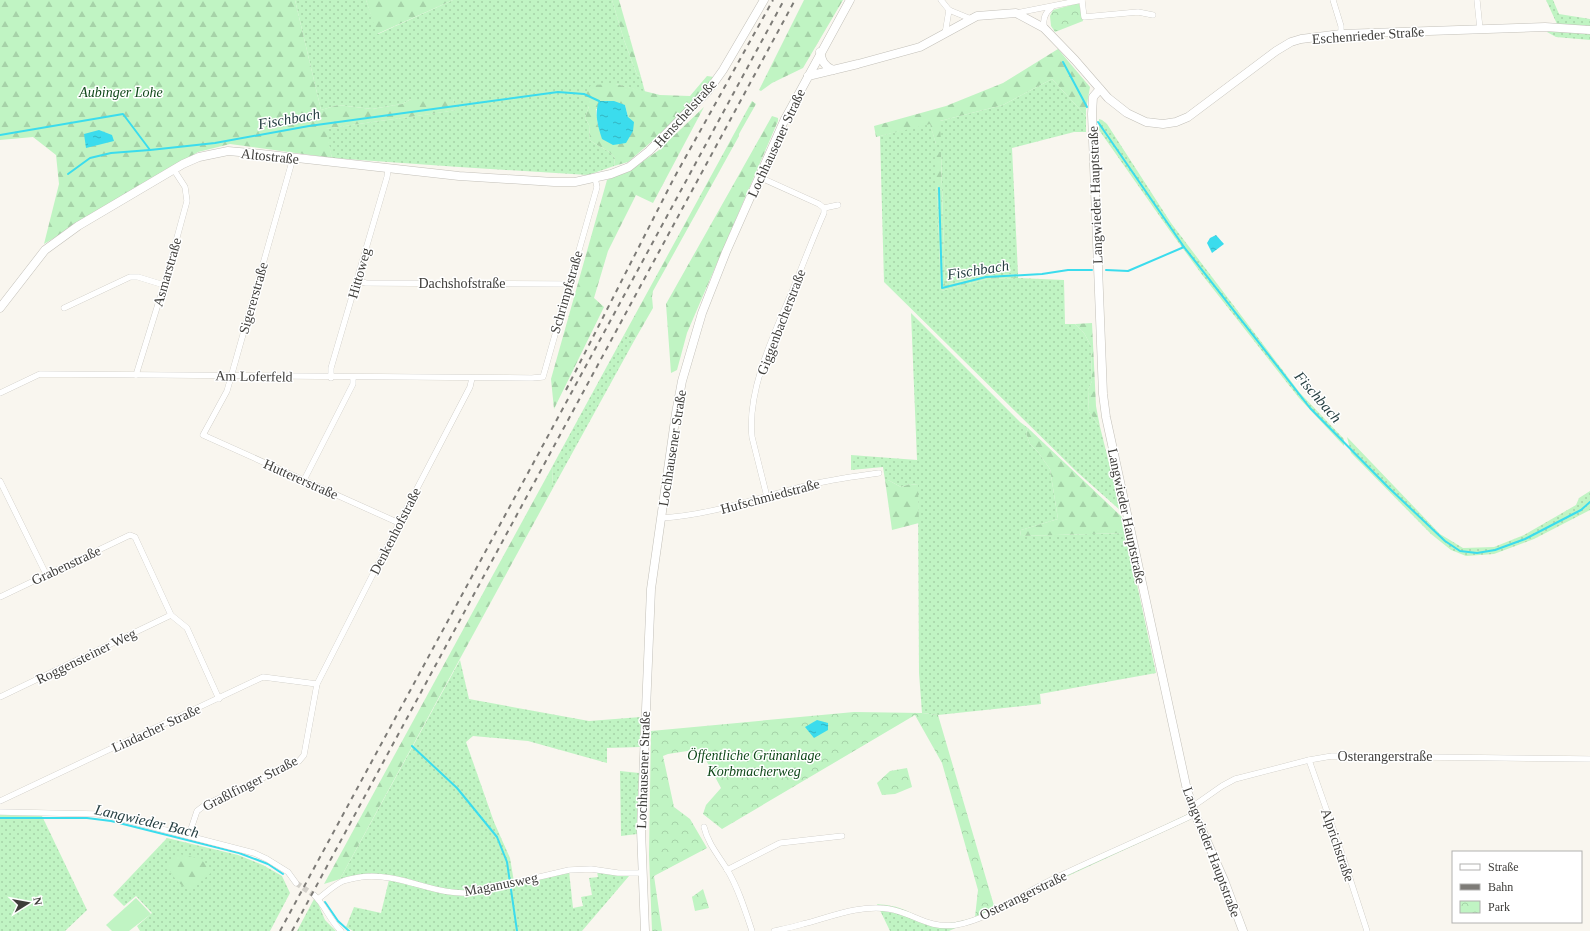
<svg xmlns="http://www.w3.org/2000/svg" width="1590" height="931" font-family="'Times New Roman',serif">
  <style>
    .grass { fill: url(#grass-dots) }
    .forest { fill: url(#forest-firs); fill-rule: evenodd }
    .wetland { fill: url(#wetland-marsh) }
    .park { fill: url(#park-crowns) }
    .garden { fill: #c0f4c3 }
    .water { fill: url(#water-ripples) }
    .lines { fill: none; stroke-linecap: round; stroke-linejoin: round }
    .stream { stroke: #3bdced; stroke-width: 2 }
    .street-tunnel { stroke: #d4d1cb; stroke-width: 5.5; stroke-dasharray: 5.5 3; stroke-linecap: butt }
    .street-casing { stroke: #c3c0b9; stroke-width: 6 }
    .secondary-casing { stroke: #c3c0b9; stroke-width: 9 }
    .street { stroke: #fff; stroke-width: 5.5 }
    .secondary { stroke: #fff; stroke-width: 8 }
    .rail { stroke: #7d7b77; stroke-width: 2; stroke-dasharray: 5 5; stroke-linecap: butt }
    .labels { text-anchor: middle; stroke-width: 3; stroke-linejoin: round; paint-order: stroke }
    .street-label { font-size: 14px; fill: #3e3d3a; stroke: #fff }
    .park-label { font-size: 14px; font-style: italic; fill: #10481a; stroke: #fff }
    .water-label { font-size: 15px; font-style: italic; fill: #274043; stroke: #fff }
  </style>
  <defs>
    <pattern id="grass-dots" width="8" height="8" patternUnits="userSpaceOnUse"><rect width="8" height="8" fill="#c0f4c3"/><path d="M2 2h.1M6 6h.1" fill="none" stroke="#a6d2a8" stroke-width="1.8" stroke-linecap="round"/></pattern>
    <pattern id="forest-firs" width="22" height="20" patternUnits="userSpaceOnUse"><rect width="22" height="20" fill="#c0f4c3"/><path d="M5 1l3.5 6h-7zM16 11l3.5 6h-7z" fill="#a6d2a8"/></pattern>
    <pattern id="wetland-marsh" width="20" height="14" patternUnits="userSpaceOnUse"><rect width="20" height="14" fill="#c0f4c3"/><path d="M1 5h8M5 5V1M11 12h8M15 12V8" fill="none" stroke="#a6d2a8"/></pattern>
    <pattern id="park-crowns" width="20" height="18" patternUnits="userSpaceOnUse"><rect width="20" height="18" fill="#c0f4c3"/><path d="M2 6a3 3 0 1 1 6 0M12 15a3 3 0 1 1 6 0" fill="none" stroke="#a6d2a8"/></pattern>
    <pattern id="water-ripples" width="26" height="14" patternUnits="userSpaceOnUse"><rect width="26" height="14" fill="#3bdced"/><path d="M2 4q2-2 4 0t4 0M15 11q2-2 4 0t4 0" fill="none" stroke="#33b4c1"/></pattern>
  </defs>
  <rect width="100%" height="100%" fill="#f9f6ef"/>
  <g class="grass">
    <path d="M295,0H366L378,34L453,0H612L624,40L637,75L641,77L645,92L616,84L589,106L585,118L589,125L590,140C598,147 609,149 615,158L614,166L588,175L459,167L332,158L325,129C369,122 413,117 456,110L453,99H411L402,104L372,109L338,105L321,110Z"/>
    <path d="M1546,0H1553L1559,14L1590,19V28L1557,24Z"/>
    <path d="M1549,30L1590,32V40L1556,37L1547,32Z"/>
    <path d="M1052,79L1086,116V132H1074L1012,148L1018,274L986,276L945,285L941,152H936V187L937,190L941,291L987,279L1018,278L1064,280L1065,324H1075L1084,333L1091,346L1092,381L1088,390L1089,412L1100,427L1121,511L1077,472L884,282L880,136L930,123L936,144H940V121L1003,105Z"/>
    <path d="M1099,119L1102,120L1107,124L1171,223L1212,277L1300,393L1344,439V446L1299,398L1203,276L1170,231L1099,130Z"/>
    <path d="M911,313L1020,422L1028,428L1026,433L1030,444L1038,452L1050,469L1058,519L1021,530L1020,536L1126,533L1156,673L1040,694L1041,704L938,715L922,713L919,673L918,485L910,484L901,487L888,480H885L883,467L851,470V455L917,460Z"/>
    <path d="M624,335L634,341L553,488L552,467Z"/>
    <path d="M1347,437L1440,534L1463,548L1494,547L1524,535L1576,505L1579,498L1590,491V510L1534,539L1494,554L1466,556L1451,550L1431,534L1351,453Z"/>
    <path d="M460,660L469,699L589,721L641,717L640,747L607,748V763L528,741L473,736L466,742L494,822L510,858L514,882C499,885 484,890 469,891C450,893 430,885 412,880C388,873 364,875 340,879Z"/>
    <path d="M620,771L639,773L637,834L621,836Z"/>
    <path d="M1188,814L1189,820L949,931H890L877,904C887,905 896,906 905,910C916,915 928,922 940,923C955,924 970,919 983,914L1089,861Z"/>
    <path d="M0,815L42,816L87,910L65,931H0Z"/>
    <path d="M167,838L238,855L263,865L282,876L290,893L270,931H140L137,926L152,913L136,896L124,906L113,895Z"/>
    <path d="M569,871L573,908L583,906L581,897L592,895L589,878L598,877L597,872L629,876L582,931H353L346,927L354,907L381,913L389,880L459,894Z"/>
    <path d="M314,899L317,901L325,920L336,931H297Z"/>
  </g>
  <g class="forest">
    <path d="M0,0H295L321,110L338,105L372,109L402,104L411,99H453L457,110C413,117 369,122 326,129L332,158L230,144L198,152L44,244L59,184L56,155L33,137L0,140Z"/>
    <path d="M366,0H453L377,34Z"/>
    <path d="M612,0H619L641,77L637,75L624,40Z"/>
    <path d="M804,0H843L803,68L772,83L761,91L759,90Z"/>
    <path d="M1058,49L1090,87L1086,110V116L1052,79L1003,105L940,121L941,144H936L930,124L876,137L874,126L946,106L1003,83Z"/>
    <path d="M707,76L714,77L696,98L665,130L628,162L614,166L615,158C609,149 598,147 590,140L589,125L585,118L589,106L584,97L591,85L616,84L660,95L690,96ZM625,105L628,117L598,126L596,109Z"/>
    <path d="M752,101L756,104L739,134V136L653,291L652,297L653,308L634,341L624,335Z"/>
    <path d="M704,107L653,203L636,195L608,251L594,298L604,307L554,409L551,379L607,180L632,169L659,150Z"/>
    <path d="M772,116L778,118V121L687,333L677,370L671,373L666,304Z"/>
    <path d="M936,152H941L942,189L937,190L936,187Z"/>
    <path d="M1092,323L1096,406L1100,427L1089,412L1088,390L1092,381L1091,346L1084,333L1075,324Z"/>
    <path d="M1028,428L1123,518L1126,533L1020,536L1021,530L1058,519L1050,469L1038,452L1030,444L1026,433Z"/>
    <path d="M552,467L553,488L340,879L324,884Z"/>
    <path d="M885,480H888L901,487L910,484L918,485L919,523L892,530Z"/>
    <path d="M179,854L201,859L212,872L192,889C180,888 173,876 167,866Z"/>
  </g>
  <path class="wetland" d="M942,189L945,285L986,276L1018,274V278L987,279L941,291L937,190Z"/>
  <g class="park">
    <path d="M1079,3L1083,21L1055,32L1051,26L1050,16L1053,10Z"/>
    <path d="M854,712L922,713L938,715L995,909L975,917L978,890L942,763L915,715L722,829L703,814L706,805L721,788L700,749L668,754L663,756L674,807L690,819L707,848L654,876L662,931H652L649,855L651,731Z"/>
    <path d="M907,768L912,787L895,794L882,795L877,783L890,771Z"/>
    <path d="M703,889L709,908L695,911L692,897Z"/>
  </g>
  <path class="garden" d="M136,898L151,914L129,931H112L106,925Z"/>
  <g class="water">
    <path d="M599,101H614L625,105L628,117L634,122L633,131L626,143L613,145L602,139C598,126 594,114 599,101Z"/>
    <path d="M99,130L112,135L114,141L86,148L84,134Z"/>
    <path d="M1216,235L1224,244L1212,253L1207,243L1210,238Z"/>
    <path d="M817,720L828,723V730L814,738L805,727Z"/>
  </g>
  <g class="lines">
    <g class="stream">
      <path d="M1063,62L1087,107"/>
      <path d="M1098,122L1184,247L1310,408L1389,488L1445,541L1460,551L1477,553L1495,550L1525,539L1581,510L1590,502"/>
      <path d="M0,135L123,114L150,150L215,143L309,126L558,92L584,94L599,101"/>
      <path d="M68,174L90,158L111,153L150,150"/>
      <path d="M939,188L942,288L986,277L1042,274L1068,270H1092"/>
      <path d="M1106,270L1128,271L1184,247"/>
      <path d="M412,746L457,788L497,837L507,862L517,931"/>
      <path d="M0,818H87L111,821L239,853L268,864L283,874"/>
      <path d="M325,902L338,921L349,931"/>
    </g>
    <path class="street-tunnel" d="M296,883L314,895"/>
    <g class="street-casing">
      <g id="street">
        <path d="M941,0L949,10L971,19"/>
        <path d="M1082,0L1084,17L1138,12L1153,15"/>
        <path d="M1333,0L1341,26V34"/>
        <path d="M1477,0L1480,29"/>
        <path d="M1016,13L1082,0"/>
        <path d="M1044,28C1043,20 1044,14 1051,8"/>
        <path d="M945,34L949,10"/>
        <path d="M293,158L227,391L203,435L399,523"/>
        <path d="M759,177L819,204L824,208V213C812,240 802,267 791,294C773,336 747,391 752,437L767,497"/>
        <path d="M824,208L838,205"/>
        <path d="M357,281L366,283L568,284"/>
        <path d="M64,308L130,277H138L164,285"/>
        <path d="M136,375L164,285L187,201L185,187L174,170"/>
        <path d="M331,378V368L387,177L388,169"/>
        <path d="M0,393L40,374L532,378L543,377L597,187L595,178"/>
        <path d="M304,480L353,384V378"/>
        <path d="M0,481L46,574"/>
        <path d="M661,518C714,515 762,496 813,484C835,479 857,476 879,473"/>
        <path d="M0,597L130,535L135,537L171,615L187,628L219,699"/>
        <path d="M0,697L171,615"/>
        <path d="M1309,760L1343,857L1367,931"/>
        <path d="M0,801L263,677L317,684"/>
        <path d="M1192,807L1222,786L1235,779L1309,760L1332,756L1590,759"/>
        <path d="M0,812L97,814L111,816L254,853L267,859L288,872L296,883"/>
        <path d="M704,827C708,844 719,856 728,871C739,890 745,910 752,931"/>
        <path d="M189,835L197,811L205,805L299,761L304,755L317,684L399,523L470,387L472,378"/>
        <path d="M727,870L780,843L842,836"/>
        <path d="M314,895C325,905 330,921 341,931"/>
        <path d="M318,899C326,893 334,885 343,881C349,879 355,878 361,877C402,872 437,898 475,892L569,870L591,869L618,873H642"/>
        <path d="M774,931C783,929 793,927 803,924C830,917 861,904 889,909C914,913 927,929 956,925C990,919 1020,895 1051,880C1099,857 1147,837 1195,814"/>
      </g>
    </g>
    <g class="secondary-casing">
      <g id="secondary">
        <path d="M820,52C822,61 824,66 833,70"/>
        <path d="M808,76L858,64L920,47L977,16L1016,13L1044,28L1075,60L1108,98L1127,113L1146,122L1163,124L1176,122L1188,117L1276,51L1291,42L1301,39L1341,34L1517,28L1545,27L1590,30"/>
        <path d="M1100,89L1093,97L1092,114L1103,394L1106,417L1187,790L1195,814L1224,880L1243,931"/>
        <path d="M0,308L45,250L78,226L183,164L199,157L228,151L261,154L459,176L554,182H575L611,174L629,167L649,151L708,91L723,70L764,0"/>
        <path d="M645,931L641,830L651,589L676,413L682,381L702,313L726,252L784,121L850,0"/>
      </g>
    </g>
    <use href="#street" class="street"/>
    <use href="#secondary" class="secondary"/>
    <g class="rail">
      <path d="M566,390L674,178L773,0"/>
      <path d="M280,931L784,0"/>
      <path d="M292,931L795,0"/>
    </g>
  </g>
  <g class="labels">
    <g class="street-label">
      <text transform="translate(1368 35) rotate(-4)" y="5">Eschenrieder Straße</text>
      <text transform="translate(685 113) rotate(-48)" y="5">Henschelstraße</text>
      <text transform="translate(776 143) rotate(-65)" y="5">Lochhausener Straße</text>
      <text transform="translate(270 156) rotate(6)" y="5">Altostraße</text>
      <text transform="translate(1095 195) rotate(-92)" y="5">Langwieder Hauptstraße</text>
      <text transform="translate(167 272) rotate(-74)" y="5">Asmarstraße</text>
      <text transform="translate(359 273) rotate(-74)" y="5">Hittoweg</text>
      <text x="462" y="288">Dachshofstraße</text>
      <text transform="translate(566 292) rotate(-74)" y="5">Schrimpfstraße</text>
      <text transform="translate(253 298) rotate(-74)" y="5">Sigererstraße</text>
      <text transform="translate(781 322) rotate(-69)" y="5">Giggenbacherstraße</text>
      <text transform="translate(254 376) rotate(1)" y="5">Am Loferfeld</text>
      <text transform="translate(672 448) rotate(-81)" y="5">Lochhausener Straße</text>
      <text transform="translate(301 479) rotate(24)" y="5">Huttererstraße</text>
      <text transform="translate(770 496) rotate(-15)" y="5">Hufschmiedstraße</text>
      <text transform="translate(1127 516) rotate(78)" y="5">Langwieder Hauptstraße</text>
      <text transform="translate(395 531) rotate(-63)" y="5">Denkenhofstraße</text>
      <text transform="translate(66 565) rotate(-25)" y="5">Grabenstraße</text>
      <text transform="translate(86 656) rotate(-26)" y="5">Roggensteiner Weg</text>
      <text transform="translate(156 728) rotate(-25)" y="5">Lindacher Straße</text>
      <text x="1385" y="761">Osterangerstraße</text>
      <text transform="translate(643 770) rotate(-88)" y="5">Lochhausener Straße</text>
      <text transform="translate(250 783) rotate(-27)" y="5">Graßlfinger Straße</text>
      <text transform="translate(1338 845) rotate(71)" y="5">Alprichstraße</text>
      <text transform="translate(1212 852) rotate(69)" y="5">Langwieder Hauptstraße</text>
      <text transform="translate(501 884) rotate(-11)" y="5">Maganusweg</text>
      <text transform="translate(1023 895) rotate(-26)" y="5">Osterangerstraße</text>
    </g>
    <g class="park-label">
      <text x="121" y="97">Aubinger Lohe</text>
      <text x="754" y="760">Öffentliche Grünanlage<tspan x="754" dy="16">Korbmacherweg</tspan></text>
    </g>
    <g class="water-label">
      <text transform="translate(289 119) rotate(-10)" y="5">Fischbach</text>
      <text transform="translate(978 270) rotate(-9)" y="5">Fischbach</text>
      <text transform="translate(1318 397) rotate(49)" y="5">Fischbach</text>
      <text transform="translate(147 821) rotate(13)" y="5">Langwieder Bach</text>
    </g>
  </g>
  <rect x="1452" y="851" width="130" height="72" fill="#ffffff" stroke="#b2b1b0"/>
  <rect x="1460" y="864" width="20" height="6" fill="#ffffff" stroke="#b2b1b0"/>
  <text x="1488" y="871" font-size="12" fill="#3e3d3a">Straße</text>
  <rect x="1460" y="884" width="20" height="6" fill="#7d7b77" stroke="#b2b1b0"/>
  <text x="1488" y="891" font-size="12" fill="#3e3d3a">Bahn</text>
  <rect x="1460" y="901" width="20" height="12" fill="url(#park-crowns)" stroke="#b2b1b0"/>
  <text x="1488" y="911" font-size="12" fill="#3e3d3a">Park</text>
  <g transform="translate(28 903) rotate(79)" stroke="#ffffff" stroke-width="3" paint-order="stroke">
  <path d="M0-3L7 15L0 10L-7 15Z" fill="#3e3d3a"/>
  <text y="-6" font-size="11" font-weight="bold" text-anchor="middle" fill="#3e3d3a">N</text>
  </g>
</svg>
